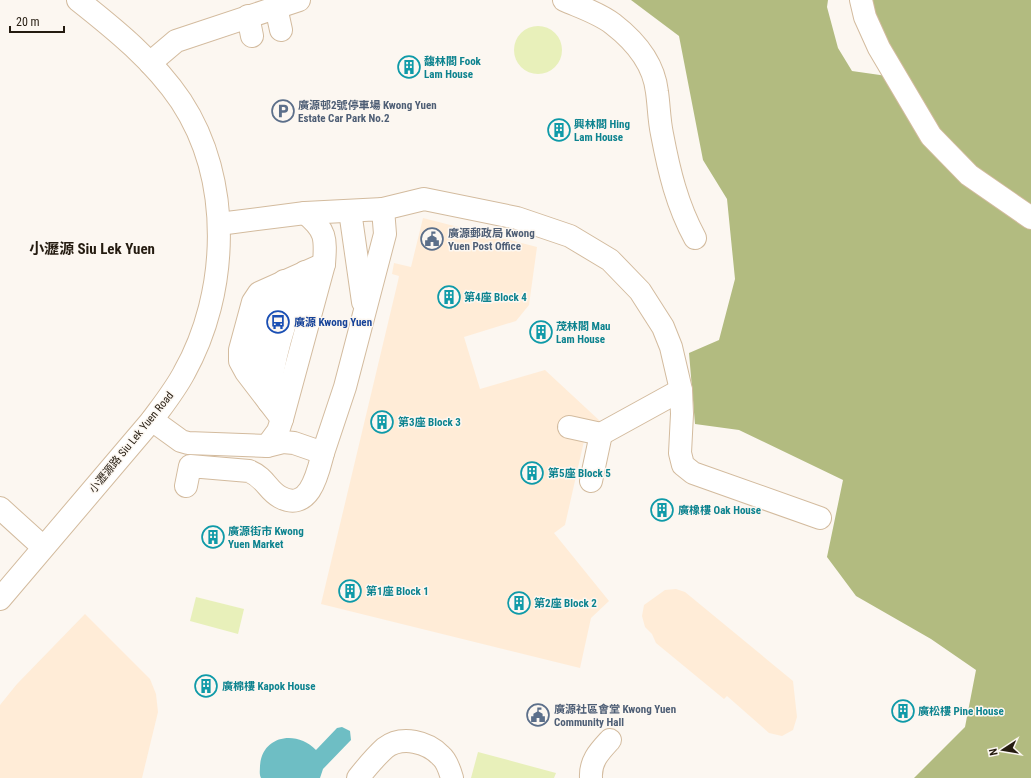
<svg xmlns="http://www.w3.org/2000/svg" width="1031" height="778" font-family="'Roboto Condensed','Noto Sans TC',sans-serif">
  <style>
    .built { fill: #ffecd7 }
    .green { fill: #e8f0ba }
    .forest { fill: #b2bb80 }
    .water { fill: #6ebec4 }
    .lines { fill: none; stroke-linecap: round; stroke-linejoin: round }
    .minor-casing { stroke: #d3bb9e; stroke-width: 24 }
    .minor { stroke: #fff; stroke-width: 22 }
    .labels { text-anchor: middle; stroke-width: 3; stroke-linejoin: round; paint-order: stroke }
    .culture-label { font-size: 11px; font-weight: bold; fill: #0d838f; stroke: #fcf7f1; text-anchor: start }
    .service-label { font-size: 11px; font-weight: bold; fill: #4e5e75; stroke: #fcf7f1; text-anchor: start }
    .transit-label { font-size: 11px; font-weight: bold; fill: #164399; stroke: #fcf7f1; text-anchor: start }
    .street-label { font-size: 11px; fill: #241b10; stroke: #fcf7f1 }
    .district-label { font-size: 15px; font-weight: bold; fill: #241b10; stroke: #fcf7f1 }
  </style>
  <rect width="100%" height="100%" fill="#fcf7f1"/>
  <g class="built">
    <path d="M423,218L537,247L529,305L516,321L464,337L480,389L545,370L600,421L584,441L565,525L554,533L609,601L591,618L580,668L321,604L398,281L399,276L392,274L394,263L411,267Z"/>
    <path d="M676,589L685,592L793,681L797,717L793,730L782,736L769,733L727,696L724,699L656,643L652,634L645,627L642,616L644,605L665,590Z"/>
    <path d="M85,614L150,679L156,694L158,712L142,778H0V705L17,684Z"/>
  </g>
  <g class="green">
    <circle cx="538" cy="50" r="24"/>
    <path d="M196,597L244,609L238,634L190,621Z"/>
    <path d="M478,752L556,773L554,778H471Z"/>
  </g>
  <g class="forest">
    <path d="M631,0H828L827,7L838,48L852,71L887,76L1031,228V778H914L965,727L976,670L931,639L856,596L827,557L843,480L739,430L695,424L689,353L719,340L735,279L727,199L703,160L679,36Z"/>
    <path d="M867,0H1031V207L976,169L938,135L888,53Z"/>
  </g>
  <path class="water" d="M342,727L350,731L351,740L323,769L320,778H261C259,774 260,770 260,766C262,735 297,730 316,750L337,728Z"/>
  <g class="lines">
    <g class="minor-casing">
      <g id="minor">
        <path d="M564,0C580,7 599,13 613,24C635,41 654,64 657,92C659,106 659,120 662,134C669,171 677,205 695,238"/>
        <path d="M861,0L865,17L879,48L931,136L969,175L1031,218"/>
        <path d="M276,7L281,30"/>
        <path d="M248,16L252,36"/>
        <path d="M150,63L176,41L299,0"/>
        <path d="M383,209L424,199L517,218L570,236L610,260L640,291L663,327L671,347L681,390L682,414L680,453L683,465L693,473L820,518"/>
        <path d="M350,211L363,302"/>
        <path d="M255,383C257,348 269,313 284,281"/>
        <path d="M269,402C272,357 287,312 305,272"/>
        <path d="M282,419L246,372L240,361V350L253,302L259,293L324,264"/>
        <path d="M152,420L181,441L188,443L267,446L283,442L294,443L323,453L345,387L385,234L383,209L305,213L219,224"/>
        <path d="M569,427L601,434L591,481"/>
        <path d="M601,434L681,390"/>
        <path d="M267,446L278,431L282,419L324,264C326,238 326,230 305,213"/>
        <path d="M186,486L190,466L249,471C266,478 267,490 280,497C310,513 318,472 323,453"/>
        <path d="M0,508L43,547"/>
        <path d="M0,599L152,420C163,405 175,390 184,373C229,293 233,180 181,101C154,61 116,30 78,0"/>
        <path d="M358,778C366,768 375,757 385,748C402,735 428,742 441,756C447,761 450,771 452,778"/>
        <path d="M591,778C590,761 599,752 610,740"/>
      </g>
    </g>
    <use href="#minor" class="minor"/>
  </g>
  <defs>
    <g id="building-ring" transform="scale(1.15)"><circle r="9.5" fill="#fcf7f1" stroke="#0f9aa8" stroke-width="1.5"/><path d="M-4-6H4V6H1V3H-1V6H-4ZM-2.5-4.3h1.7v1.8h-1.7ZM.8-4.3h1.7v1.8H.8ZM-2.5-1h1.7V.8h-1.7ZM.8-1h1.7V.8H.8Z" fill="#0f9aa8"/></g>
    <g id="parking-ring" transform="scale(1.15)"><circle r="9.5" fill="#fcf7f1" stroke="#5c6f8a" stroke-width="1.5"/><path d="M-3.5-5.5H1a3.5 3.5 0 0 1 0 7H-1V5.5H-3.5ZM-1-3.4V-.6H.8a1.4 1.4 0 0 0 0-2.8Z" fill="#5c6f8a"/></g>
    <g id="civic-ring" transform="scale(1.15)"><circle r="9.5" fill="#fcf7f1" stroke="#5c6f8a" stroke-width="1.5"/><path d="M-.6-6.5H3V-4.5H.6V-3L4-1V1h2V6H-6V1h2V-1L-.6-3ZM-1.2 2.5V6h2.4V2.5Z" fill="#5c6f8a"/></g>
    <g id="bus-ring" transform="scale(1.15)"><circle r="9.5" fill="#fcf7f1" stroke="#1a4fb4" stroke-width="1.5"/><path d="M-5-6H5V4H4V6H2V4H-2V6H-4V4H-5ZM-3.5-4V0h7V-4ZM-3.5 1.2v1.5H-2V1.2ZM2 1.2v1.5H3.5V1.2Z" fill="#1a4fb4"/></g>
  </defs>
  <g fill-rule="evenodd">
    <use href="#building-ring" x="409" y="67"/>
    <use href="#parking-ring" x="283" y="111"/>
    <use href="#building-ring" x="559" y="130"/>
    <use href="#civic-ring" x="432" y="239"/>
    <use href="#building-ring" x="449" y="297"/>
    <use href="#bus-ring" x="278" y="322"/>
    <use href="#building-ring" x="541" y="332"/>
    <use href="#building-ring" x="382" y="422"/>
    <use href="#building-ring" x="532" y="473"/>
    <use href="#building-ring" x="662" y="510"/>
    <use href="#building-ring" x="213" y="537"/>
    <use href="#building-ring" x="350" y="591"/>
    <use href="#building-ring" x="519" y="603"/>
    <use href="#building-ring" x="206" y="686"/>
    <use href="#building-ring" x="903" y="711"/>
    <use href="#civic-ring" x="538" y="715"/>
  </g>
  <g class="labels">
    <g class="culture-label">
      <text x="424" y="65">馥林閣 Fook<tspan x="424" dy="13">Lam House</tspan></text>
      <text x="574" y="128">興林閣 Hing<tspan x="574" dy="13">Lam House</tspan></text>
      <text x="464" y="301">第4座 Block 4</text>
      <text x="556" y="330">茂林閣 Mau<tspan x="556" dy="13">Lam House</tspan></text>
      <text x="398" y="426">第3座 Block 3</text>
      <text x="548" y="477">第5座 Block 5</text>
      <text x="678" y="514">廣橡樓 Oak House</text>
      <text x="228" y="535">廣源街市 Kwong<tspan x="228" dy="13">Yuen Market</tspan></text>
      <text x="366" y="595">第1座 Block 1</text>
      <text x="534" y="607">第2座 Block 2</text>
      <text x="222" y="690">廣棉樓 Kapok House</text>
      <text x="918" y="715">廣松樓 Pine House</text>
    </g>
    <g class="service-label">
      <text x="298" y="109">廣源邨2號停車場 Kwong Yuen<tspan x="298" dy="13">Estate Car Park No.2</tspan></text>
      <text x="448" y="237">廣源郵政局 Kwong<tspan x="448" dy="13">Yuen Post Office</tspan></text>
      <text x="554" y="713">廣源社區會堂 Kwong Yuen<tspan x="554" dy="13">Community Hall</tspan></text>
    </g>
    <g class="transit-label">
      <text x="294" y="326">廣源 Kwong Yuen</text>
    </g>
    <g class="street-label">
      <text transform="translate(131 442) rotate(-51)" y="4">小瀝源路 Siu Lek Yuen Road</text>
    </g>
    <g class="district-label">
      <text x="92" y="254">小瀝源 Siu Lek Yuen</text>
    </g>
  </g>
  <g transform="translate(1003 750) rotate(258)" stroke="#fcf7f1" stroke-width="3" paint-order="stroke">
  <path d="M0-3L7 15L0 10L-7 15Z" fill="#241b10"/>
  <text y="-6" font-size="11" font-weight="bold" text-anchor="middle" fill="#241b10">N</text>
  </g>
  <path d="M10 26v6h54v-6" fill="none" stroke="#241b10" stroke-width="2"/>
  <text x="16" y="26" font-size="12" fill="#241b10" stroke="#fcf7f1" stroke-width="3" paint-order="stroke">20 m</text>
</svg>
